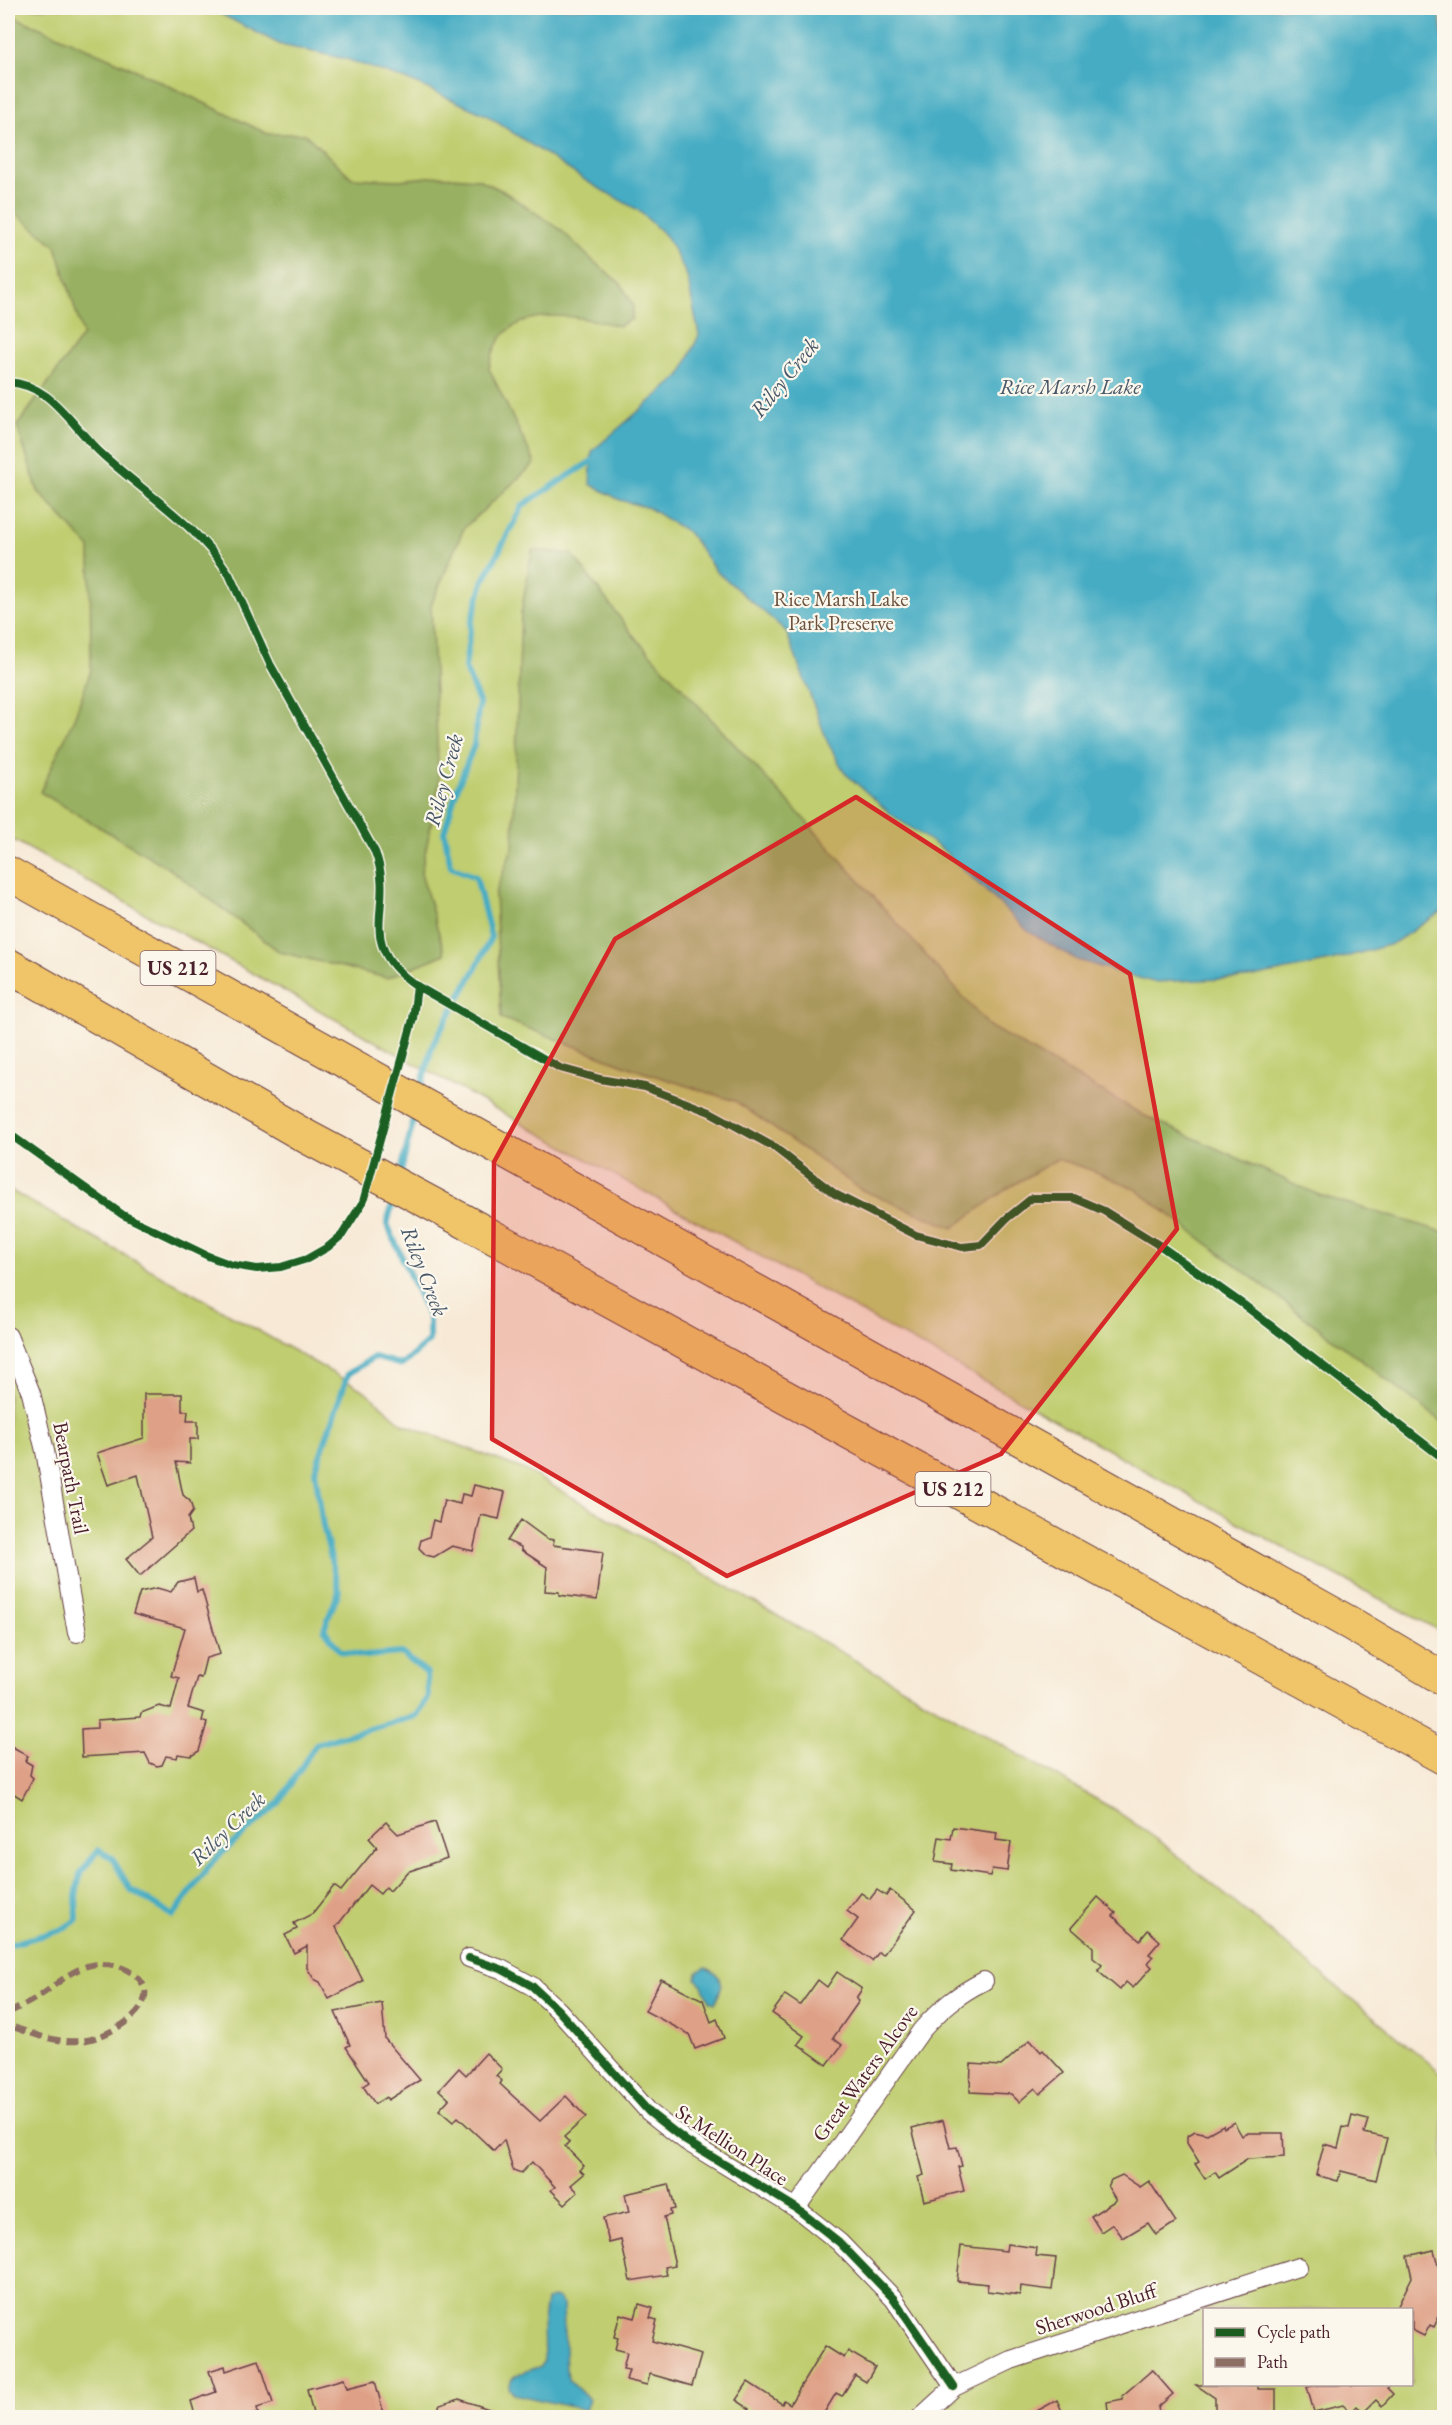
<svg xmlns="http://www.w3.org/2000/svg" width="1452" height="2425" font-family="'EB Garamond',serif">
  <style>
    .green { fill: #c0cd6f; stroke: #85764d; stroke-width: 1.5; fill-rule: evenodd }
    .forest { fill: #98b062; stroke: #716846; stroke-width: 1.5 }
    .water { fill: #44acc3; stroke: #476677; stroke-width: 1.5 }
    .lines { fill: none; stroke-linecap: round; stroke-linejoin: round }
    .stream { stroke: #44acc3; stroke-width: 6 }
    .building { fill: #dea086 }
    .minor-casing { stroke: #643d44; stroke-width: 20 }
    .motorway-casing { stroke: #643d44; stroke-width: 35 }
    .minor { stroke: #fff; stroke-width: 18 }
    .motorway { stroke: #f0c469; stroke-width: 33 }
    .quiet { stroke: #8d6e63; stroke-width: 6; stroke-dasharray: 12 6; stroke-linecap: butt }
    .cycleway-casing { stroke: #fbf7ec; stroke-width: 11 }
    .cycleway { stroke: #1b5e20; stroke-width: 8 }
    .marked { fill: #d62828; fill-opacity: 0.2; stroke: #d62828; stroke-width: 4.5; stroke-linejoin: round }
    .labels { text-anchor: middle; stroke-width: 4.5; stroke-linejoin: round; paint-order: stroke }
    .shield { fill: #fbf7ec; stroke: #7f6065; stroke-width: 1.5 }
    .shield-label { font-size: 20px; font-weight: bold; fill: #4a1f2b }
    .park-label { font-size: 21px; fill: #6d533f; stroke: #fbf7ec }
    .street-label { font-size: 21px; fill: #4a1f2b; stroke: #fbf7ec }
    .water-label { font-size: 22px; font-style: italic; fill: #485768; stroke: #fbf7ec }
  </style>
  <rect width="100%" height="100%" fill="#fbf7ec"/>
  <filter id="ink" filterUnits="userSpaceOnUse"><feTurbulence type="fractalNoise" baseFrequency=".0167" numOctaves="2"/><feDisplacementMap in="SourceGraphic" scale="12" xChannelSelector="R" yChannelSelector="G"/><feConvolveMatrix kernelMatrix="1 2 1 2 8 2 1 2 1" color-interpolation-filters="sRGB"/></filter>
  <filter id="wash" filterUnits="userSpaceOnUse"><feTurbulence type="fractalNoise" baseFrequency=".008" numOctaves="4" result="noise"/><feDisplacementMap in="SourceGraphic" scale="24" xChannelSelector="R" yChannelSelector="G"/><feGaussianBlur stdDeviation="1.35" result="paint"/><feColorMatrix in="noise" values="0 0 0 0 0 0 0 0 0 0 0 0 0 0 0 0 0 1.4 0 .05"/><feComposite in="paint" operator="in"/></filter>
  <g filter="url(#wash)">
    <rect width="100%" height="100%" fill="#f7e9d5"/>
    <g class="green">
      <path d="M8,8H1444V1633L1286,1549L8,837Z"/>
      <path d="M8,1189L365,1391L403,1424L525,1470L1115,1810L1161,1842L1444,2075V2417H8ZM1204,2310H1412V2384H1204Z"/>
    </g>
    <g class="forest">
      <path d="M8,14L134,69L268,134H305L352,178L399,180L438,176L478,179L503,191L561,230L592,260L621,284L633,305L632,319L619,326C570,313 499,301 489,369L535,463L464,528L431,605L439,786L421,873L445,954L387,978L280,952L167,867L40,792L75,716L91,670L90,548L38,491L17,426L83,335L56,246L8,207Z"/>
      <path d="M532,550L572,554L632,634L805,820L989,1026L1143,1115L1319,1195L1444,1232V1423L1134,1188L1091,1170L1057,1159L1008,1188L953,1228L862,1190L735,1101L637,1070L501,1018L495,894L513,846L521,614Z"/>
    </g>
    <g class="water">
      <path d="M203,8H1439L1444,52V910L1392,944L1331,961L1248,978L1153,982L1077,960L1029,932L942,849L892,815L845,773L828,743L786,631L716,571L689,533L649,508L620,500L590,484L592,451L681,375L699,335L687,276L667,237L638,210L588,182L486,115L415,83L346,59L281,45L217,12Z"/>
      <path d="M706,1967C726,1979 724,1984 715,2003L709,2001L702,1985L696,1979L697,1972Z"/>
      <path d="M554,2297L559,2299L563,2305L566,2369L570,2381L589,2400L585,2410L514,2394L509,2388C511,2372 529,2371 541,2366L544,2360L543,2322L546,2300Z"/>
    </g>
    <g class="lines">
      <g class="stream">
        <path d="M420,1091L433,1044L476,968L491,937L476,877L451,867L444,832L457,789L474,745L479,702L465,668L471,623L483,582L523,505L598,457"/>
        <path d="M400,1176L415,1113"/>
        <path d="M8,1945L61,1930L77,1920L76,1896L80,1874L98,1850L112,1858L130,1889L173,1916L213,1861L279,1803L316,1744L416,1716L428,1698L427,1673L401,1653L366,1656L340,1651L324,1629L339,1591L323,1526L315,1471L348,1374L374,1357L402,1365L429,1341V1318L387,1224L395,1194"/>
      </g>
    </g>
    <g id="blocks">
      <g class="building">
        <path d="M144,1394H182V1411H188L187,1421H198V1439H190V1463L176,1462L183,1495L190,1501L193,1511L188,1518L191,1531L140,1576L126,1559L152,1537L138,1475L108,1485L97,1453L144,1438Z"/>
        <path d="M474,1485L505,1492L499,1519L481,1515L473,1551L452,1546L434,1557L426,1555L419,1548L421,1540L429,1537L433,1520L439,1522L444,1500L460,1504L462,1494L471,1496Z"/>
        <path d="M521,1520L547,1539L554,1540L553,1545L603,1552L597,1600L559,1595V1592L545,1591L547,1567L521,1550V1547L507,1541Z"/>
        <path d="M194,1578L197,1592L202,1590L220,1654L206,1658L201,1678L197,1677L188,1708L204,1713L202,1721L207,1723L199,1751L191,1756L178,1754L177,1758L166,1756L162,1765L157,1766L150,1763L145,1753L82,1757L81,1729L97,1728V1720L140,1717L141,1713L159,1706L171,1709L179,1678L171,1676L185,1628L133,1614L140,1592L157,1588L171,1592L178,1582Z"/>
        <path d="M8,1744L28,1756L25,1761L32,1765L30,1775L33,1778L22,1799L8,1790Z"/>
        <path d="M386,1822L398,1834L435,1822L447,1858L407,1872L390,1891L386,1887L380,1894L369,1885L336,1927L363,1981L329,1999L320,1982L314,1979L307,1968V1946L294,1953L285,1935L297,1929L294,1923L312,1914L334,1886L341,1891L377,1847L369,1838Z"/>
        <path d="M953,1827L997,1833L996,1840L1011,1842L1007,1871L992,1869L990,1876L951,1870L952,1864L935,1862L939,1837L951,1839Z"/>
        <path d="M877,1890L886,1896L890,1890L916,1910L883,1955L879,1952L872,1961L843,1940L858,1919L847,1911L861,1893L870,1899Z"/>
        <path d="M1098,1897L1116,1913L1113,1916L1140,1940L1148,1930L1160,1941L1149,1954L1153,1957L1148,1963L1152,1967L1133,1988L1126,1982L1120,1990L1098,1971L1102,1965L1093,1958V1947L1071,1928Z"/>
        <path d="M837,1972L862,1989L856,1998L859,2001L833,2038L842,2045L827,2065L798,2044L804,2036L772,2013L785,1995L800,2005L818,1980L827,1987Z"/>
        <path d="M661,1979L703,2000L711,2022L717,2019L724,2038L695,2049L689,2034L645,2011Z"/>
        <path d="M382,2003L385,2039L420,2080L388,2100L386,2097L375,2104L363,2086L369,2082L346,2047L350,2045L335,2012Z"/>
        <path d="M1030,2040L1041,2052L1043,2050L1064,2073L1040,2094L1035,2088L1019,2102L1011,2094L970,2092L971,2064L1001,2066Z"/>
        <path d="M486,2053L502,2069L496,2076L502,2081L500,2084L540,2121L566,2096L586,2117L564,2137L569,2142L565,2146L584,2166L580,2170L584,2174L571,2185L578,2192L565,2204L551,2190L555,2187L532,2162L521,2173L513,2170L504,2140L494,2151L458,2117L453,2122L439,2110L449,2099L439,2090L459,2068L466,2075Z"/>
        <path d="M1352,2116L1368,2120L1364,2133L1387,2138L1376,2180L1341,2171L1338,2181L1316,2175L1324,2144L1338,2148L1343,2127L1349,2128Z"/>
        <path d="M943,2120L950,2148L957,2147L962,2166L958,2167L964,2191L924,2201L918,2177L924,2175L912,2128Z"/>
        <path d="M1234,2122L1242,2136L1246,2133H1283L1284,2157L1248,2159L1219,2178L1215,2172L1205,2179L1195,2164L1199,2162L1187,2143V2136L1195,2131L1207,2134L1223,2125L1224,2128Z"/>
        <path d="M1122,2175L1140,2187L1149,2181L1176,2222L1156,2235L1148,2223L1123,2238L1113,2224L1101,2232L1091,2216L1116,2200L1108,2187L1111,2180Z"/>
        <path d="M669,2184L675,2209L670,2210L671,2215L664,2217L675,2265L665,2267L667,2275L630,2281L621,2240L609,2243L603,2218L629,2212L625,2194Z"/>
        <path d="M1007,2244L1037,2248L1036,2256L1056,2258L1052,2290L1021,2286L1020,2295L987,2291L988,2284L957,2281L961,2246L1006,2251Z"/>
        <path d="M1434,2250L1441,2277L1444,2279V2306L1434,2327L1430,2325L1424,2336L1412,2330V2310H1396L1412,2277L1407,2256Z"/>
        <path d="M639,2304L653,2308L650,2318L657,2320L652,2341L701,2355L692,2386L650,2374L647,2385L626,2380L629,2370L623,2369L627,2352L615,2349L618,2338L614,2337L620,2314L635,2318Z"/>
        <path d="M825,2346L844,2358L848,2351L875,2367L866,2382L855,2375L842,2396L836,2393L821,2418H744L750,2409L736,2400L748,2382L782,2404L784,2400L790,2404Z"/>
        <path d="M259,2360L273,2403L257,2408L258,2413L244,2418H196L191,2401L216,2392L209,2371L225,2366L226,2371Z"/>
        <path d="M1152,2370L1173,2394L1158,2407L1160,2418H1109L1107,2402L1123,2399L1122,2396Z"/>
        <path d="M344,2379L347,2388L375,2381L385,2418H314L307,2389Z"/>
        <path d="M1196,2385H1258V2389H1276V2415L1215,2418V2398Z"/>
        <path d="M1318,2385H1391L1387,2388L1393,2394L1382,2406L1376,2400L1364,2412L1357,2406L1351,2413L1343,2405L1314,2412L1307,2387Z"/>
        <path d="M459,2399L507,2415V2418H433L440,2405Z"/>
        <path d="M1057,2400L1065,2418H1024Z"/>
      </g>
    </g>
  </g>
  <g filter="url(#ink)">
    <use href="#blocks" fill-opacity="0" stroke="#643d44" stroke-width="1.5"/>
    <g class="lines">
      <g class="minor-casing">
        <g id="minor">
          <path d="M8,1336L31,1393L45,1451L77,1633"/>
          <path d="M469,1958L501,1969L532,1986L558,2010L649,2112L686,2141L796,2208L839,2242L894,2299L954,2387"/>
          <path d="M796,2208L921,2031C940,2009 958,1994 984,1981"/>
          <path d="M920,2418L954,2387L1011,2360L1298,2267"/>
        </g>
      </g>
      <g class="motorway-casing">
        <g id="motorway">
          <path d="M8,873L1353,1625L1444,1679"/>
          <path d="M8,965L307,1137L462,1220L1444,1758"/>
        </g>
      </g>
      <use href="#minor" class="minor"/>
      <use href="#motorway" class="motorway"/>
      <path class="quiet" d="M8,2013C21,2007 32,2001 44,1993C58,1983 73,1969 91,1965C103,1963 116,1964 127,1970C178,1997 110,2040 79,2041C55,2043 30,2033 8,2025"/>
      <g class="cycleway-casing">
        <g id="cycleway">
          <path d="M8,382C21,383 35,388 46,396C67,412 83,437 103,455C146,494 197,525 229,574L270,664L375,852C397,907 351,941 417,986"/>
          <path d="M8,1133L123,1215L208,1256L232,1265L257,1269L281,1267L307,1259L328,1247L342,1235L363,1202L413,1019L417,986L560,1068L600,1079L645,1087L710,1112L774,1147L835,1194L916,1235L962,1247L981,1245L1006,1219L1032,1198H1074L1104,1211L1162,1247L1244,1305L1444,1459"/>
          <path d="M469,1958L501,1969L532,1986L558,2010L649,2112L686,2141L796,2208L839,2242L894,2299L954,2387"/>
        </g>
      </g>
      <use href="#cycleway" class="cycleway"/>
    </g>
  </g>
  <path class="marked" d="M856,797L1130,974L1177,1229L1001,1454L727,1576L492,1439L494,1162L615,939Z"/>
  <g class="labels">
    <g class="shield">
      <rect x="140.5" y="951" width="75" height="34" rx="4.5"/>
      <rect x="915.5" y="1472" width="75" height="34" rx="4.5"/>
    </g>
    <g class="shield-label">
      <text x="178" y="975">US 212</text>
      <text x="953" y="1496">US 212</text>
    </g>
    <g class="park-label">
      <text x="841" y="606">Rice Marsh Lake<tspan x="841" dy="24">Park Preserve</tspan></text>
    </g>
    <g class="street-label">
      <text transform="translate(71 1478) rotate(79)" y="7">Bearpath Trail</text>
      <text transform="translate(865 2073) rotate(-54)" y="7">Great Waters Alcove</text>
      <text transform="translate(732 2145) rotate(33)" y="7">St Mellion Place</text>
      <text transform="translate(1096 2309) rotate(-18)" y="7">Sherwood Bluff</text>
    </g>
    <g class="water-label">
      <text transform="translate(784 377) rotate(-51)" y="8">Riley Creek</text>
      <text x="1070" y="394">Rice Marsh Lake</text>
      <text transform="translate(443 780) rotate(-75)" y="8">Riley Creek</text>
      <text transform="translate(425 1271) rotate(69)" y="8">Riley Creek</text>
      <text transform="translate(227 1828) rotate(-44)" y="8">Riley Creek</text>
    </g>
  </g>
  <rect width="1452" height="2425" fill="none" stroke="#fbf7ec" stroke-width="30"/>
  <rect x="1203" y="2308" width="210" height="78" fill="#fbf7ec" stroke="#b4a19f" stroke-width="1.5"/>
  <rect x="1215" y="2328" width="30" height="9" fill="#1b5e20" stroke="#b4a19f" stroke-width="1.5"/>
  <text x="1257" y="2338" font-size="18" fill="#4a1f2b">Cycle path</text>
  <rect x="1215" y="2358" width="30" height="9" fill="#8d6e63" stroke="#b4a19f" stroke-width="1.5"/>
  <text x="1257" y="2368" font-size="18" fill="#4a1f2b">Path</text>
</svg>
